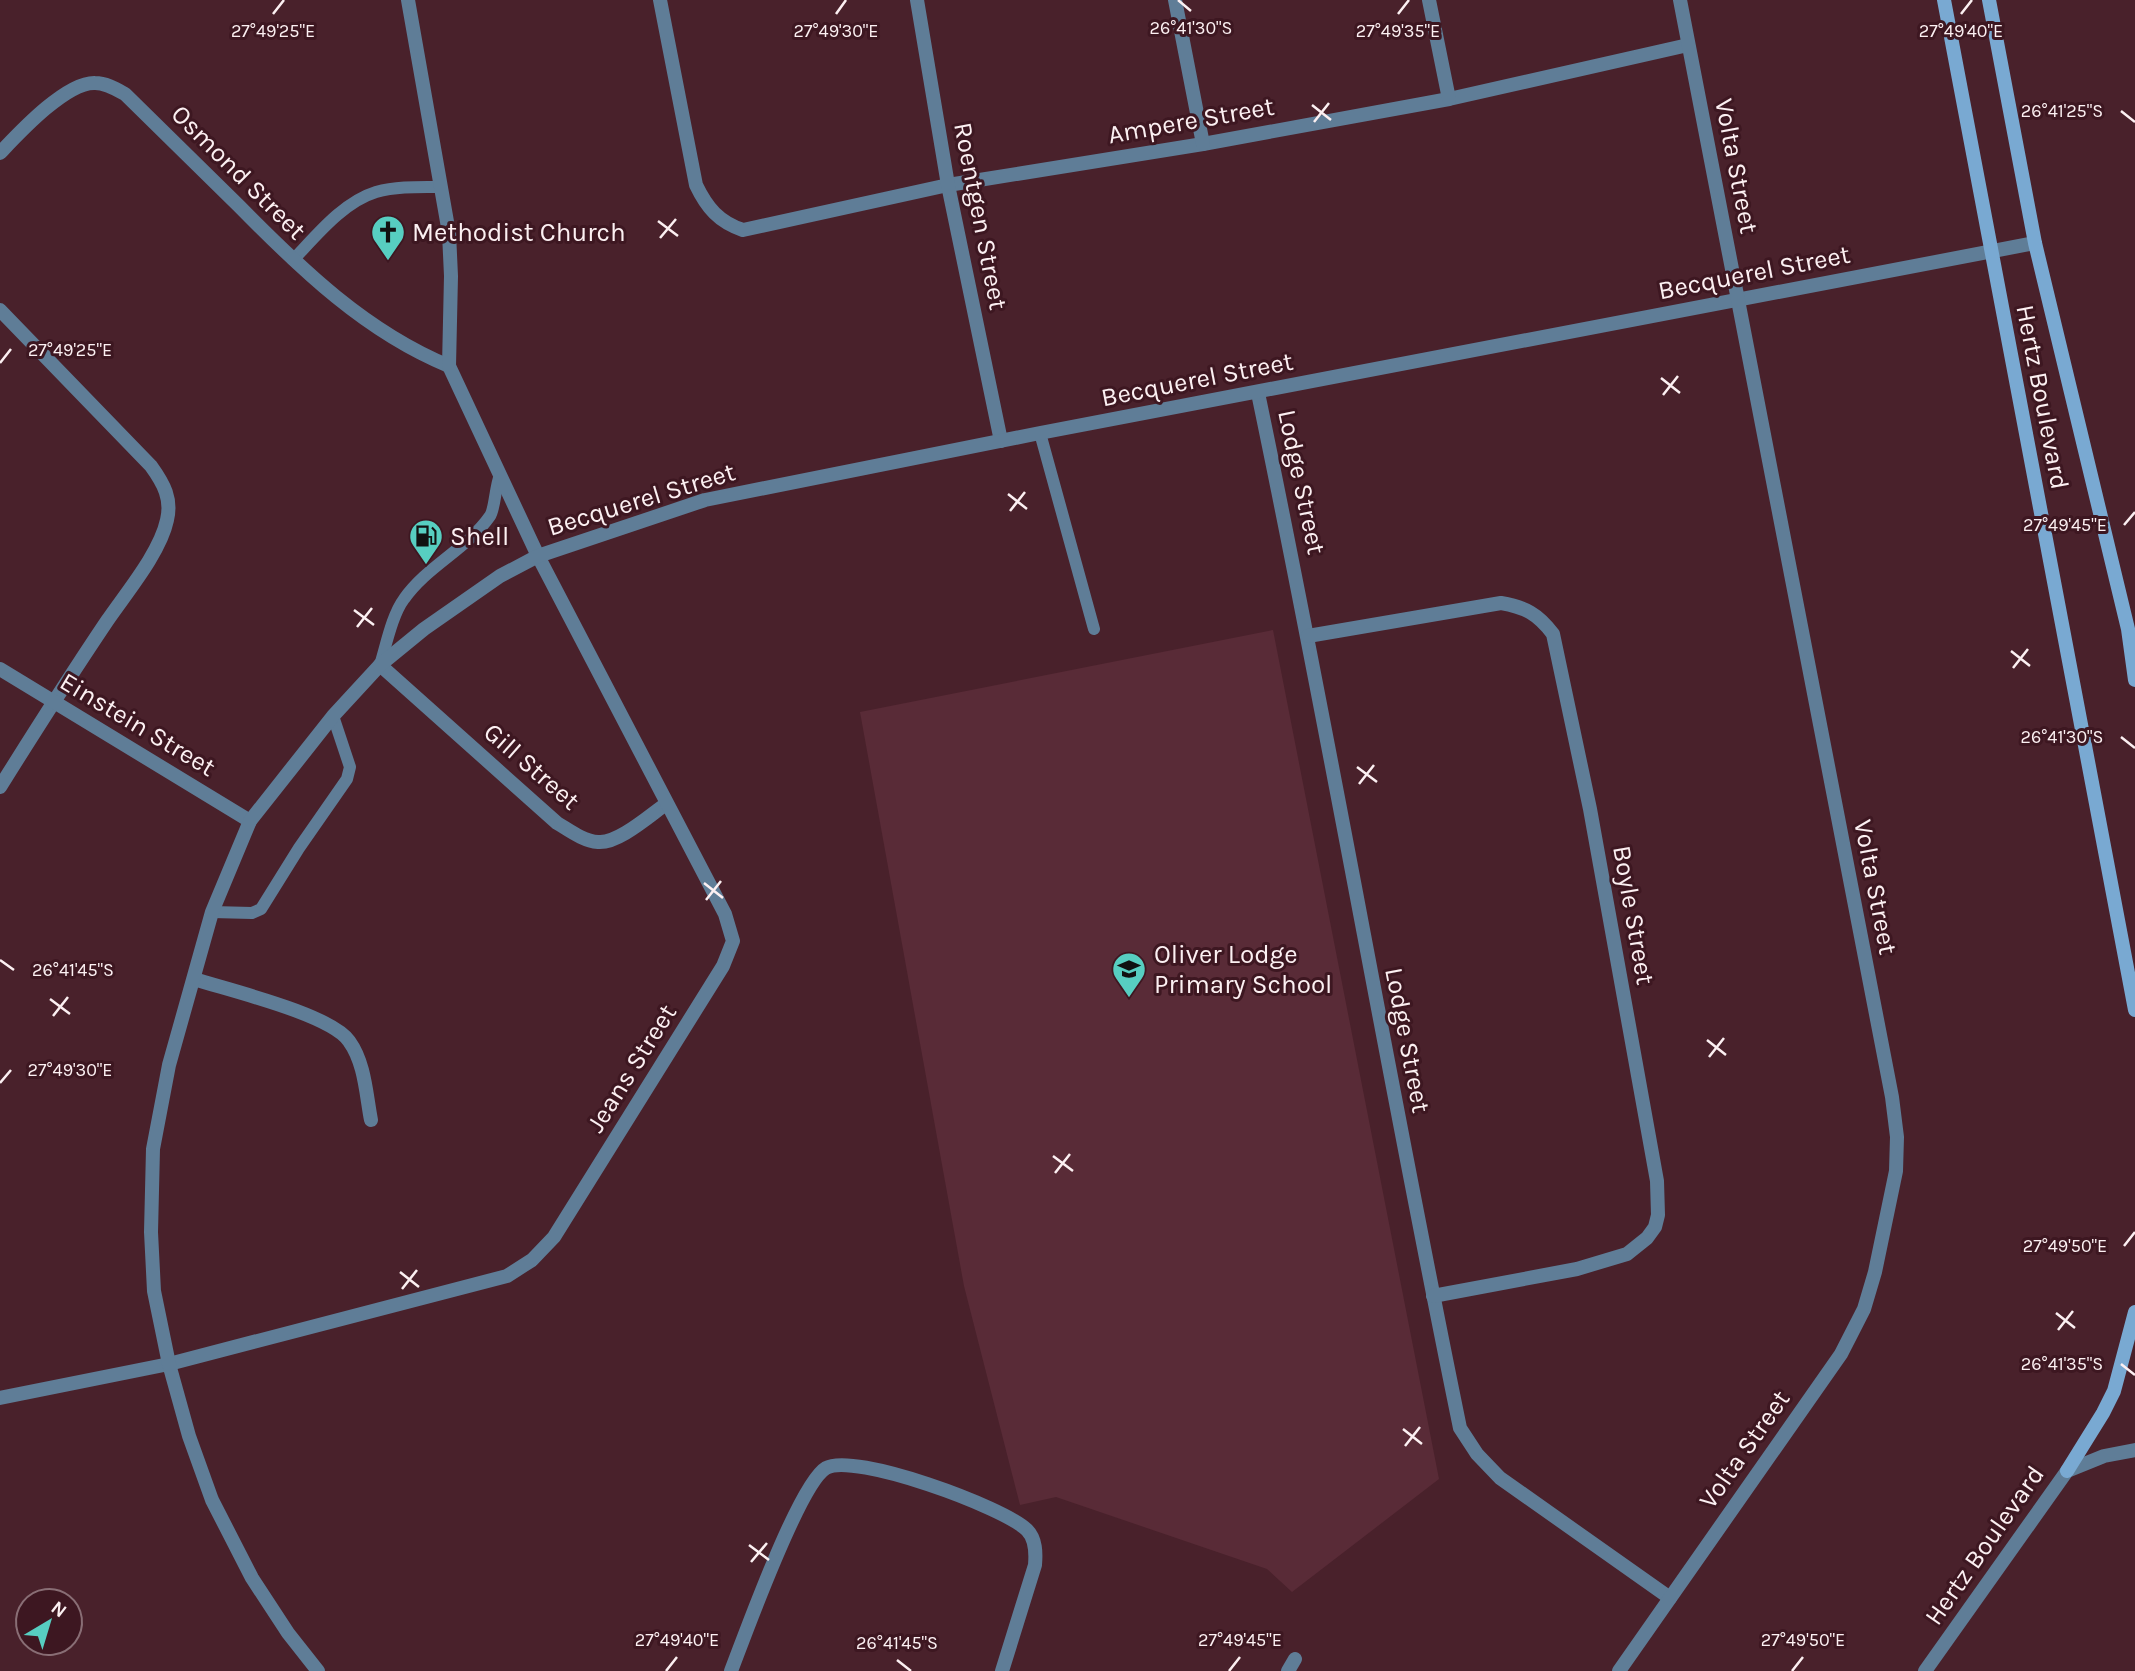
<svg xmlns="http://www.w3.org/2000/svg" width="2135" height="1671" font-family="Karla,sans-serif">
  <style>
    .built { fill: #592b37 }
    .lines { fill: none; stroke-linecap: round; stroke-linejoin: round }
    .lane { stroke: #5f7d97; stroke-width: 12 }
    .street { stroke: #5f7d97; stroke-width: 14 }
    .secondary { stroke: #79a9d2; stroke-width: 14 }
    .ticks { fill: none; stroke: #fcf0f2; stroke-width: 2.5 }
    .labels { text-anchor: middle; stroke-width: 6; stroke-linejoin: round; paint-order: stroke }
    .street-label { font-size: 26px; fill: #fcf0f2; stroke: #3d1721 }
    .poi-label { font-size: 26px; fill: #fcf0f2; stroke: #3d1721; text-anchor: start }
    .ticks-label { font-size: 18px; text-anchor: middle; fill: #fcf0f2; stroke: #3d1721; stroke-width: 6; stroke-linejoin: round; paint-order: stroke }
  </style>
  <rect width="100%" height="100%" fill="#49212b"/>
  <path class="built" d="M1273,630L1439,1479L1292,1592L1267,1569L1056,1497L1020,1505L964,1286L860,712Z"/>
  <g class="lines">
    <g class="lane">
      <path d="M293,260C316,236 343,202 376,192C397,186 420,187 441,187"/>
      <path d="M1040,433L1094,629"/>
      <path d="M380,665C386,646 392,615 404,599C427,566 467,549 490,516C495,509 495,487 500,475"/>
      <path d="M212,912L252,913L261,909L299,848L347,779L350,767L333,716"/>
    </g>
    <g class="street">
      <path d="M660,0L696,185C707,208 719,222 743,230L948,185L1203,144L1449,99L1688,45"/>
      <path d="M917,0L948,185L1001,441"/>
      <path d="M1175,0L1203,144"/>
      <path d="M1429,0L1449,99"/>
      <path d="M0,153C19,133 66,82 95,83C106,83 116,89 125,94C163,131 201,169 239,206C301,269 366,332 449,366"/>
      <path d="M0,310L151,466C164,484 172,499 167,520C160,553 126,593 107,621C70,676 35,731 0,787"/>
      <path d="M1258,393C1330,737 1389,1083 1460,1428L1477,1454L1500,1478L1670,1598"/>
      <path d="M1308,636L1501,603C1525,607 1538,614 1553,634L1590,809L1657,1181L1658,1215L1655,1227L1647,1238L1627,1254L1577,1269L1433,1296"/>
      <path d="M380,665L557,823C569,830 583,841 598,842C618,844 650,815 666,804"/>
      <path d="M0,669L250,821"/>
      <path d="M194,979C228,990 330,1014 349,1041C365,1063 366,1094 371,1120"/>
      <path d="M0,1398L169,1364L507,1276L532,1260L554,1237L723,966L733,941L725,914L538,556L449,366L451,276L449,233L408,0"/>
      <path d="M318,1671L288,1633L252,1578L212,1500L189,1436L169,1364L154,1291L151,1232L153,1149L169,1065L212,912L250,821L333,716L380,665L424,629L500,576L538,556L705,500L1040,433L2035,243"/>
      <path d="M731,1671C745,1635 799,1484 826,1468C854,1452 1004,1507 1027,1530C1036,1539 1036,1553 1035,1565L1002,1671"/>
      <path d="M1288,1671L1295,1659"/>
      <path d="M1619,1671L1841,1354L1864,1309L1875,1272L1896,1171L1897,1137L1892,1097L1680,0"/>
      <path d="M1925,1671L2067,1471L2104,1456L2135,1450"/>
    </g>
    <g class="secondary">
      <path d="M1944,0L2135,1010"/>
      <path d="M1989,0L2035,243L2128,629L2135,680"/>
      <path d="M2067,1471L2103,1413L2114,1391L2135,1312"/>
    </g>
  </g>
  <path class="ticks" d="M1178,0L1191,11M273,14L284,0M836,14L846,0M1398,14L1409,0M1961,14L1972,0M1312,105L1331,120M2121,111L2135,122M1314,122L1329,103M658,221L678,236M660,238L676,219M0,363L11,349M1661,378L1680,393M1663,395L1678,376M1008,494L1027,509M1010,511L1025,492M2124,525L2135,512M354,610L374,625M357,627L372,608M2011,651L2030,666M2013,668L2028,649M2121,737L2135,748M1357,767L1377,782M1359,784L1374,765M704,883L723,898M706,900L721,881M0,960L14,970M50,999L70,1014M53,1016L68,997M1707,1040L1726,1055M1709,1057L1724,1038M0,1083L11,1070M1053,1156L1073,1171M1055,1173L1070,1154M2124,1246L2135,1232M400,1272L419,1287M402,1289L417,1270M2056,1313L2075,1328M2058,1330L2073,1311M2121,1364L2135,1375M1403,1429L1422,1444M1405,1446L1420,1427M749,1545L769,1560M751,1562L767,1543M897,1660L911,1671M666,1671L677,1657M1229,1671L1240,1657M1792,1671L1803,1657"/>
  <defs>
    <g id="church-pin" transform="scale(1.75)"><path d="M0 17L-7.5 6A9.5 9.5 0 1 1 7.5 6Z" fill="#57cec1" stroke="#3d1721"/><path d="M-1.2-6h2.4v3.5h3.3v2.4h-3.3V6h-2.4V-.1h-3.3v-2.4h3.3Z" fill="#111"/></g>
    <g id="fuel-pin" transform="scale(1.75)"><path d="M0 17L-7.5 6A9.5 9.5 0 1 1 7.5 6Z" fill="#57cec1" stroke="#3d1721"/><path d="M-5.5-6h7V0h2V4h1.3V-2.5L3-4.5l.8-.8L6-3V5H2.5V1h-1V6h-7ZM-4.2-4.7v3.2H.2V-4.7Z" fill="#111"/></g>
    <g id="school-pin" transform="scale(1.75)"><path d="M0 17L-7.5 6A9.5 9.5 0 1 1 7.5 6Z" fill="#57cec1" stroke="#3d1721"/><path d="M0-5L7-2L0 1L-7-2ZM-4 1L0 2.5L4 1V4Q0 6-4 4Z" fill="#111"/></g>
  </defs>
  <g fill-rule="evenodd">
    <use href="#church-pin" x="388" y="232"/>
    <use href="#fuel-pin" x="426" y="536"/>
    <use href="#school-pin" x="1129" y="969"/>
  </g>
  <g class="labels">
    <g class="street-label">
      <text transform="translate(1191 120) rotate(-10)" y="9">Ampere Street</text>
      <text transform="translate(1737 166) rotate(79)" y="9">Volta Street</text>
      <text transform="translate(239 172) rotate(45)" y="9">Osmond Street</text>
      <text transform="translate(981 216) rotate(79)" y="9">Roentgen Street</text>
      <text transform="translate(1754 272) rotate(-11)" y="9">Becquerel Street</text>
      <text transform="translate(1197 379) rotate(-11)" y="9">Becquerel Street</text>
      <text transform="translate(2043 397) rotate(79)" y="9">Hertz Boulevard</text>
      <text transform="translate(1302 482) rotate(78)" y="9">Lodge Street</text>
      <text transform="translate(641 499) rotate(-17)" y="9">Becquerel Street</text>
      <text transform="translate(138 724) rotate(31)" y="9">Einstein Street</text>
      <text transform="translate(532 766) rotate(41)" y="9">Gill Street</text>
      <text transform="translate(1876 887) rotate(79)" y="9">Volta Street</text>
      <text transform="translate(1634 915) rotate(80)" y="9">Boyle Street</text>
      <text transform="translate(1408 1040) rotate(79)" y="9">Lodge Street</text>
      <text transform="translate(631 1068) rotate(-58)" y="9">Jeans Street</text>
      <text transform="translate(1744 1449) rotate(-55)" y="9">Volta Street</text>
      <text transform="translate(1984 1545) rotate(-55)" y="9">Hertz Boulevard</text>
    </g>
    <g class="poi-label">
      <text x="412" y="241">Methodist Church</text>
      <text x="450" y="545">Shell</text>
      <text x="1154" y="963">Oliver Lodge<tspan x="1154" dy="30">Primary School</tspan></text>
    </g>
  </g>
  <g class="ticks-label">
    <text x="1191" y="34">26°41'30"S</text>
    <text x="836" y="37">27°49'30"E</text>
    <text x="1398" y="37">27°49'35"E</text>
    <text x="1961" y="37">27°49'40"E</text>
    <text x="273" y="37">27°49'25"E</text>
    <text x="2062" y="117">26°41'25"S</text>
    <text x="70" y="356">27°49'25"E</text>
    <text x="2065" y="531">27°49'45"E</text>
    <text x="2062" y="743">26°41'30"S</text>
    <text x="73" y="976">26°41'45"S</text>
    <text x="70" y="1076">27°49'30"E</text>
    <text x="2065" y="1252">27°49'50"E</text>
    <text x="2062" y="1370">26°41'35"S</text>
    <text x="677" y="1646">27°49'40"E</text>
    <text x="1240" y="1646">27°49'45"E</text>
    <text x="1803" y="1646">27°49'50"E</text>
    <text x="897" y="1649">26°41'45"S</text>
  </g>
  <g transform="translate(49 1622) rotate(38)"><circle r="33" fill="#3d1721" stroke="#896e75" stroke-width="2"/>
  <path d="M0-5L12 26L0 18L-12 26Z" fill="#57cec1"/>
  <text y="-10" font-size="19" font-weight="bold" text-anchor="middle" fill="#fcf0f2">N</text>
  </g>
</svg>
